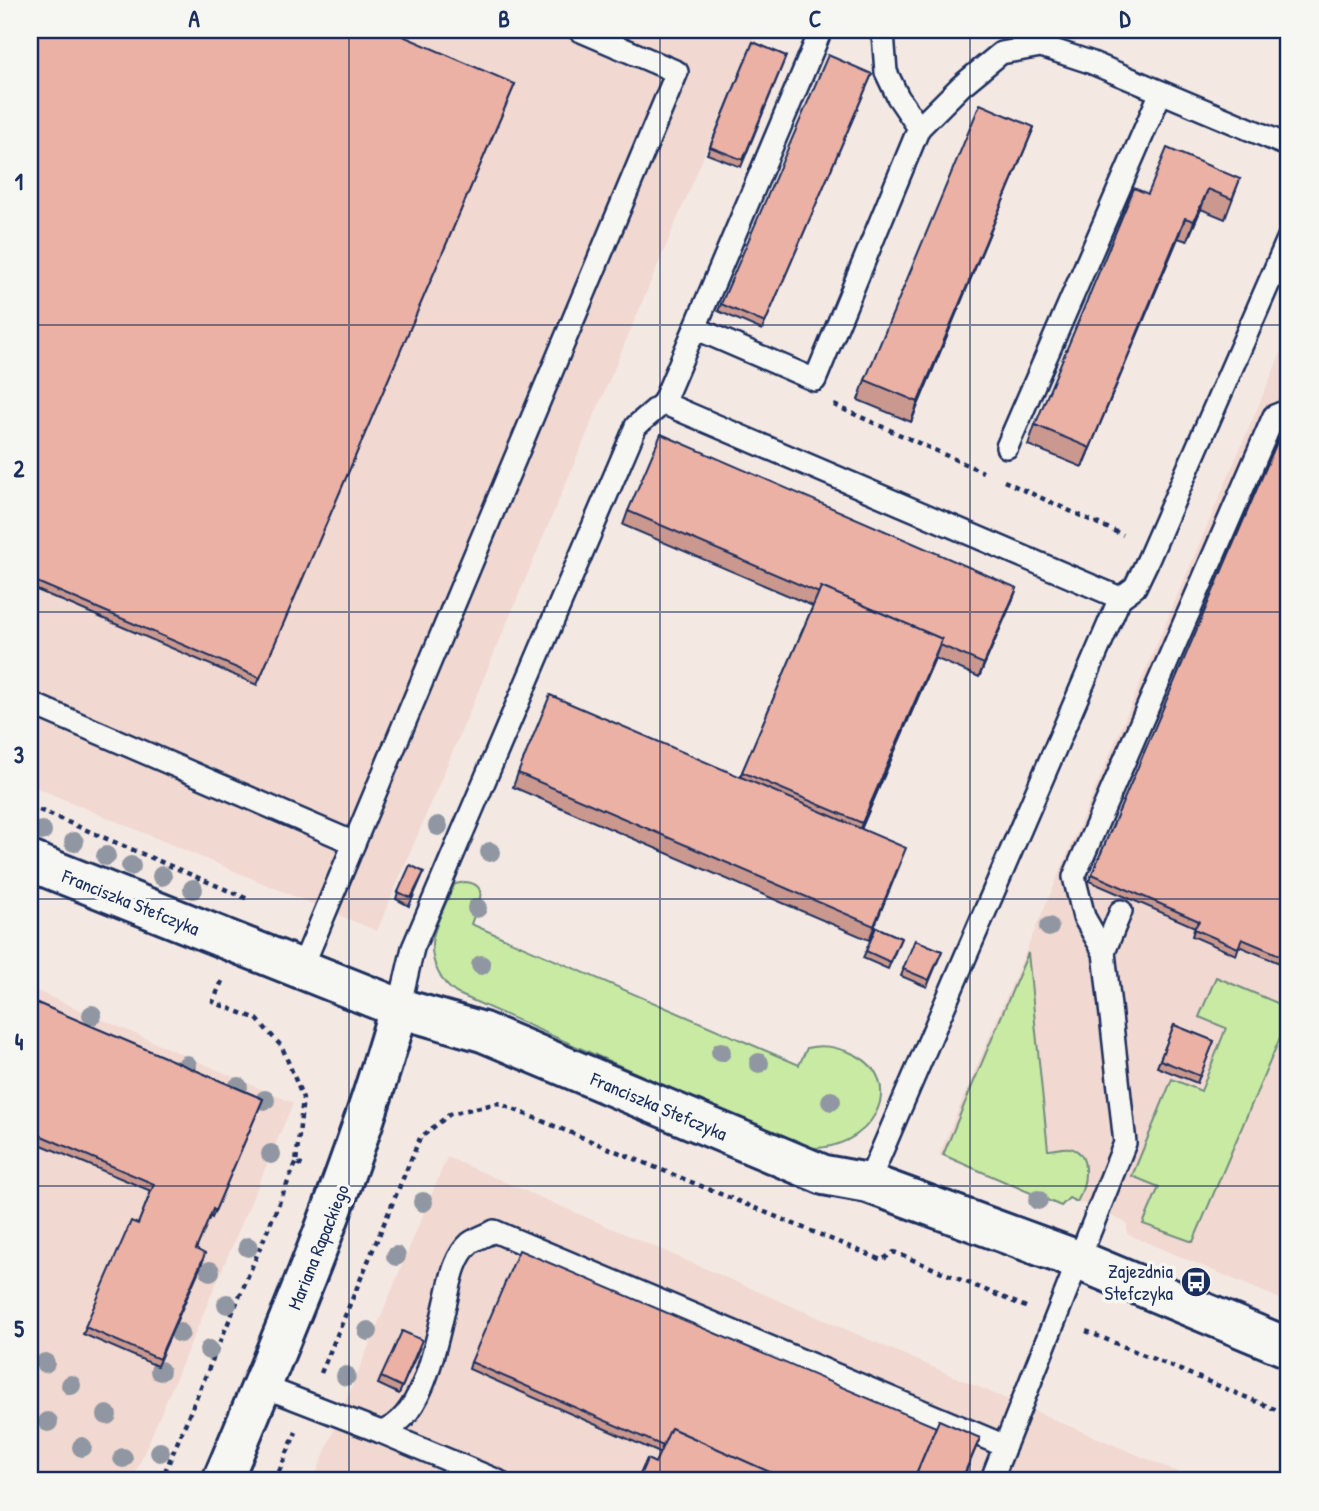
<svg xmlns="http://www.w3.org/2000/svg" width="1319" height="1511" font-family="'Patrick Hand',sans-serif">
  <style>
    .built { fill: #f1d8d0 }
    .green { fill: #c8eaa3; stroke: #728c80; stroke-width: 2 }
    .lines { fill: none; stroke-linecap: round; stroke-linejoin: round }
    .lane-casing { stroke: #1b2f5e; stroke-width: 26 }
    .street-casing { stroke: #1b2f5e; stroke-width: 44 }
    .path { stroke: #1b2f5e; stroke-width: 4.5; stroke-dasharray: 5 5; stroke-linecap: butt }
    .lane { stroke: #f6f6f2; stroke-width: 21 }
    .street { stroke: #f6f6f2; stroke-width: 38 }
    .tree { fill: #9097a2 }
    .wall { fill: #ca988e; stroke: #1b2f5e; stroke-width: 2 }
    .shaded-wall { fill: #a47c74; stroke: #1b2f5e; stroke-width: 2 }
    .building { fill: #ebb1a5; stroke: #1b2f5e; stroke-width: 2 }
    .grid { fill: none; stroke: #1b2f5e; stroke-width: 2; stroke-opacity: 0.55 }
    .labels { text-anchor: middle; stroke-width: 7; stroke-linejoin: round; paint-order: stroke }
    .street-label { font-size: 19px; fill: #1b2f5e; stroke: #f6f6f2 }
    .poi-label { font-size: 19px; fill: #1b2f5e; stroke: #f6f6f2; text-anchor: end }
    .neatline { fill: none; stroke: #1b2f5e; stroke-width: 2.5 }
    .grid-label { font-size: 23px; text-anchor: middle; font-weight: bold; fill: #1b2f5e }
  </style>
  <rect width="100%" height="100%" fill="#f4e8e3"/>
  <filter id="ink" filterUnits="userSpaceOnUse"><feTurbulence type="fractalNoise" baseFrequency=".0143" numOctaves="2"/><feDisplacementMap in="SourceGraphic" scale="14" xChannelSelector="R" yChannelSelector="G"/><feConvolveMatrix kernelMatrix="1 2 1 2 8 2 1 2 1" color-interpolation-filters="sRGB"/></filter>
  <g filter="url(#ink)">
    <g class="built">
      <path d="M30,30H757L377,931L30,785Z"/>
      <path d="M1289,334V1293L1283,1300L1127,1234V1223L1070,1198L1061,1207L939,1155Z"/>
      <path d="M30,988L293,1103L132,1481H30Z"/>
      <path d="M447,1157L1069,1426L1199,1481H313Z"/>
    </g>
    <g class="green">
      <path d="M466,882C492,885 476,908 471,924L799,1065L807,1048C822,1044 835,1047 849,1052C915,1079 869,1157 803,1147L456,993C441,983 431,963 432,944C432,930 446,905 451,891L455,884Z"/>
      <path d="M1028,953L1048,1150C1054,1150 1063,1147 1070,1148C1093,1153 1085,1188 1077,1202L1069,1198L1061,1206L943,1155Z"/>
      <path d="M1216,977L1289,1008V1027L1285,1026L1193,1242L1143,1224L1159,1187L1132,1176L1172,1079L1201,1091L1226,1028L1199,1017Z"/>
    </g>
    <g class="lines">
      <g class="lane-casing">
        <g id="lane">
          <path d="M879,30L883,33L886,72L898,97L919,128"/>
          <path d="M695,328L821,30"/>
          <path d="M663,403L1120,598"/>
          <path d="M1007,447L1161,92"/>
          <path d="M30,703L354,843"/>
          <path d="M1104,952L1084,917L1074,877L1274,416L1289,410"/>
          <path d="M301,970L677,72L579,30"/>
          <path d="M399,1008L413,948L636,426L663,403L695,328L815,380L919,128L961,86L1001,53L1041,46L1090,62L1289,146"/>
          <path d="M868,1183L1120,598L1135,587L1148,560L1289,237"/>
          <path d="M262,1386L381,1432C425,1419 437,1337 447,1297C451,1279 455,1256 470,1243C477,1238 487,1235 494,1231L1005,1446"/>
          <path d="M381,1432L498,1481"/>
          <path d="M991,1481L1125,1143L1104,952L1121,911"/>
        </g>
      </g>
      <g class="street-casing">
        <g id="street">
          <path d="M30,861L399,1008L483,1032L824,1175L868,1183L1078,1260L1289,1348"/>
          <path d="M222,1481C287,1326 353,1171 399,1008"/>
        </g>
      </g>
      <g class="path">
        <path d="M834,405L983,472"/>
        <path d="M1004,481L1123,535"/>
        <path d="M30,806L248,899"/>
        <path d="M222,981L213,1002L257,1019L282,1047L303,1098L296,1163L304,1166"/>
        <path d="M1086,1331L1289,1415"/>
        <path d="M321,1373L420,1138L450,1114L498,1103L882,1260L894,1252L1026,1307"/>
        <path d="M161,1481L296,1163"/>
        <path d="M275,1481L296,1432"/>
      </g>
      <use href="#lane" class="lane"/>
      <use href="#street" class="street"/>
    </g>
    <g class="tree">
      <circle cx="438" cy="826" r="10"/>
      <circle cx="42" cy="831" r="10"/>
      <circle cx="74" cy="842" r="10"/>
      <circle cx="490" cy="852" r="10"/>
      <circle cx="106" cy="856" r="10"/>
      <circle cx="131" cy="866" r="10"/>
      <circle cx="162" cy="876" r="10"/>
      <circle cx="193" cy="889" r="10"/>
      <circle cx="477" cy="908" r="10"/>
      <circle cx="1049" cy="927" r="10"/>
      <circle cx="481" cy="965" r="10"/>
      <circle cx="92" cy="1015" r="10"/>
      <circle cx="721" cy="1052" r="10"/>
      <circle cx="759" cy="1063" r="10"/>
      <circle cx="187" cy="1065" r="10"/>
      <circle cx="238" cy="1087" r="10"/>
      <circle cx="265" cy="1100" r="10"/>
      <circle cx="831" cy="1101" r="10"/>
      <circle cx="271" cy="1154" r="10"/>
      <circle cx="1038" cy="1200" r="10"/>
      <circle cx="423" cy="1202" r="10"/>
      <circle cx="248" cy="1247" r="10"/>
      <circle cx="396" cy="1256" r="10"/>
      <circle cx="210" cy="1271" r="10"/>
      <circle cx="227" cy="1304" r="10"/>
      <circle cx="368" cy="1331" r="10"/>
      <circle cx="180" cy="1333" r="10"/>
      <circle cx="209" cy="1350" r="10"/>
      <circle cx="45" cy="1363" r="10"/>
      <circle cx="160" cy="1371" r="10"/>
      <circle cx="346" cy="1376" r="10"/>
      <circle cx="71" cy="1385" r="10"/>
      <circle cx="107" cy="1415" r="10"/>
      <circle cx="48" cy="1422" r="10"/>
      <circle cx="82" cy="1447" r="10"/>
      <circle cx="160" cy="1452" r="10"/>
      <circle cx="123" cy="1458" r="10"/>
    </g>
    <g class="wall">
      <path d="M30,30L515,84L257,685L30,587Z"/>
      <path d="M753,42L786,56L741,167L707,154Z"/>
      <path d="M872,74L762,330L718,311L721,304Z"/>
      <path d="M1034,127L1026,146L911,422L858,400L865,380Z"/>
      <path d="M1240,179L1225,219L1201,209L1187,241L1178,238L1082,467L1028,445L1035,425L1148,194Z"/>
      <path d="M1289,422V967L1239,946L1236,955L1192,936L1195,927L1089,881Z"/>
      <path d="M628,511L1017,588L979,677L935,658L861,829L901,862L869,940L513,787L518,773L740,777L813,606L623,525Z"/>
      <path d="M424,872L409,906L396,899L398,892Z"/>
      <path d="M876,927L901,938L888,969L863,958Z"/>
      <path d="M915,940L942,951L927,987L901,976Z"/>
      <path d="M30,1000L263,1099L212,1218L210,1216L196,1249L203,1261L157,1366L83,1334L138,1224L151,1191L30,1140Z"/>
      <path d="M1174,1025L1214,1041L1197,1083L1157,1067Z"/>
      <path d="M420,1347L399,1394L378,1384L381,1377Z"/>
      <path d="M471,1362L936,1427L980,1438L962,1481H637L647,1459L655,1463L660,1453L469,1369Z"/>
    </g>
    <g class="shaded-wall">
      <path d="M1034,127L1026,146L911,422L918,402Z"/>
      <path d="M1208,189L1201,209L1187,241L1194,221Z"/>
      <path d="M1185,218L1178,238L1082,467L1090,448Z"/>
      <path d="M1017,588L1012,602L979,677L984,664Z"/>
      <path d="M942,639L935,658L855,843L862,823Z"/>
    </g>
    <g class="building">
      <path d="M30,30H389L515,84L260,678L30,579Z"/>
      <path d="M753,42L786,56L743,160L710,147Z"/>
      <path d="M828,55L872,74L765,323L721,304Z"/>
      <path d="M980,104L1034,127L918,402L865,380Z"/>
      <path d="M1167,148L1240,179L1232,199L1208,189L1194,221L1185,218L1090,448L1035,425L1134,188L1148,194Z"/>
      <path d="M1286,421L1289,422V959L1242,939L1238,948L1194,929L1199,921L1092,874Z"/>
      <path d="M661,434L1017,588L984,664L940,645L942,639L821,587L819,593L628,511Z"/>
      <path d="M821,587L942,639L862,823L742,772Z"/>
      <path d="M550,695L906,848L874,926L518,773Z"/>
      <path d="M410,865L424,872L411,898L398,892Z"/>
      <path d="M876,927L901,938L890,962L866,951Z"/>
      <path d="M915,940L942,951L929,980L903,969Z"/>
      <path d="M30,1000L263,1099L215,1211L213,1209L196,1249L205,1254L159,1359L85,1327L131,1221L138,1224L154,1184L30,1131Z"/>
      <path d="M1174,1025L1214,1041L1200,1076L1160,1060Z"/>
      <path d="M519,1250L936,1427L913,1481H771L774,1474L671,1428L663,1446L471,1362Z"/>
      <path d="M402,1331L422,1340L402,1387L381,1377Z"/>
      <path d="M939,1420L980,1438L961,1481H913Z"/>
      <path d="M671,1428L774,1474L771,1481H640L638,1480L647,1459L655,1463Z"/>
    </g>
  </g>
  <path class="grid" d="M349,30V1481M660,30V1481M970,30V1481M30,325H1289M30,612H1289M30,899H1289M30,1186H1289"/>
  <defs>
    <g id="bus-disc" transform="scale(1.575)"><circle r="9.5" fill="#1b2f5e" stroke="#f6f6f2"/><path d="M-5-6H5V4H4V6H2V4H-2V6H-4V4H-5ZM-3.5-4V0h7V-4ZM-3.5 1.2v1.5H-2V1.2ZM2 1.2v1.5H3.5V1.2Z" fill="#fff"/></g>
  </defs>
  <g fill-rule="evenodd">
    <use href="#bus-disc" x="1196" y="1282"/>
  </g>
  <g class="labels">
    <g class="street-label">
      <text transform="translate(131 902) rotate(22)" y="7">Franciszka Stefczyka</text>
      <text transform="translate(659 1106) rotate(23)" y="7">Franciszka Stefczyka</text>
      <text transform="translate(318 1247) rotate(-68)" y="7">Mariana Rapackiego</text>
    </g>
    <g class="poi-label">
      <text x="1173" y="1278">Zajezdnia<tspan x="1173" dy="22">Stefczyka</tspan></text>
    </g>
  </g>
  <rect width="1319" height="1511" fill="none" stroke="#f6f6f2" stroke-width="77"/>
  <rect x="38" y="38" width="1242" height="1434" class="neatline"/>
  <g class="grid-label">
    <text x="194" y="27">A</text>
    <text x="504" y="27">B</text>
    <text x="815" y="27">C</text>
    <text x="1125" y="27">D</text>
    <text x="19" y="190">1</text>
    <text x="19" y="477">2</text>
    <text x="19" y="763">3</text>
    <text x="19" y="1050">4</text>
    <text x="19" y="1337">5</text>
  </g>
</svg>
